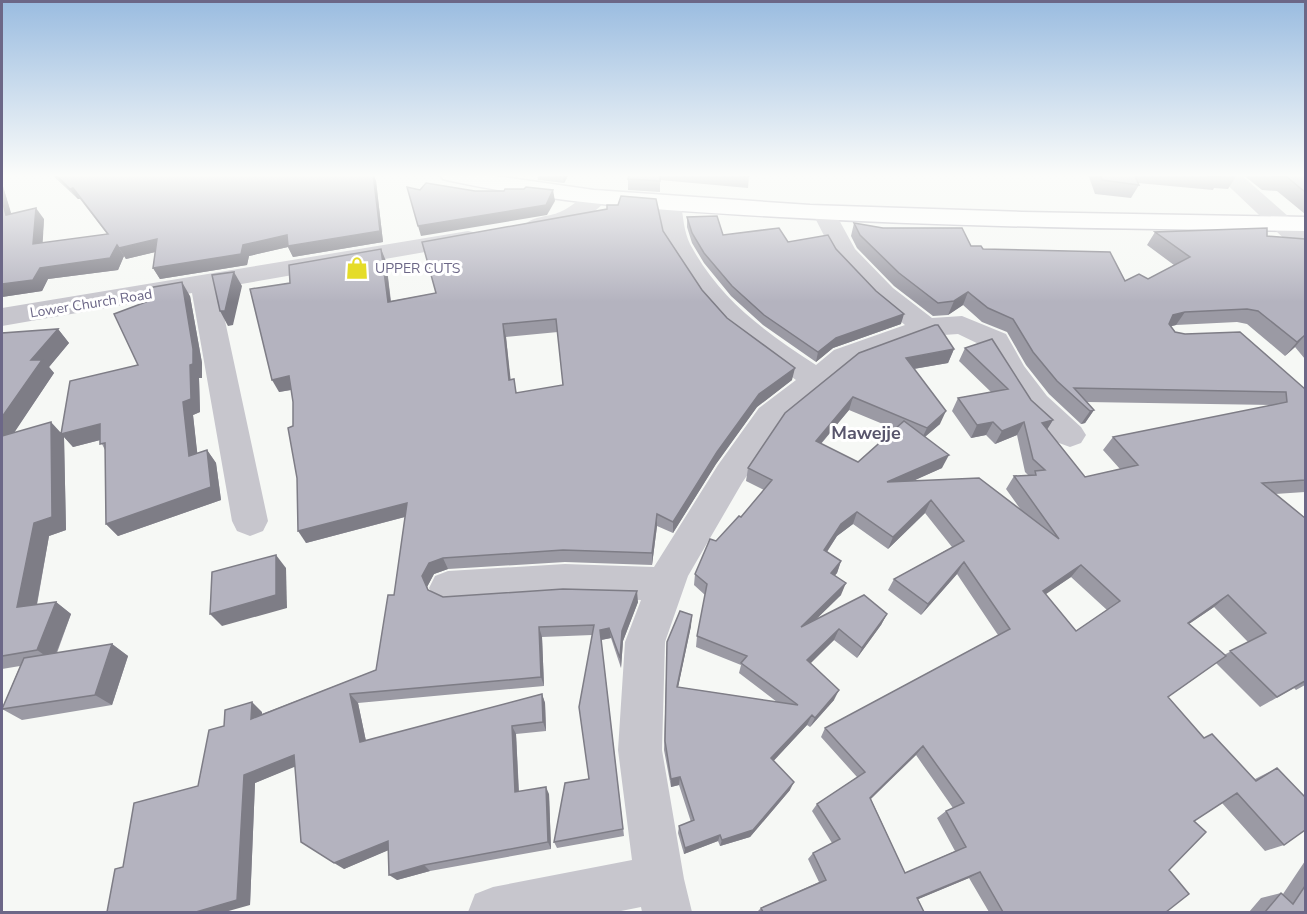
<svg xmlns="http://www.w3.org/2000/svg" width="1307" height="914" font-family="'Nunito Sans',sans-serif">
  <style>
    .lines { fill: none; stroke-linecap: round; stroke-linejoin: round }
    .secondary-casing { stroke: #bab8c2; stroke-width: 3 }
    .street { fill: #c7c6cd; fill-rule: evenodd }
    .secondary { fill: #fff; fill-rule: evenodd }
    .wall { fill: #9b9aa4; fill-rule: evenodd }
    .shaded-wall { fill: #7e7d86 }
    .building { fill: #b4b3bf; stroke: #7e7d86; stroke-width: 1.5; fill-rule: evenodd }
    .labels { text-anchor: middle; stroke-width: 6; stroke-linejoin: round; paint-order: stroke }
    .far-poi-label { font-size: 14px; fill: #6c6787; stroke: #fff; text-anchor: start }
    .far-street-label { font-size: 14px; fill: #6c6787; stroke: #fff }
    .quarter-label { font-size: 18px; font-weight: bold; fill: #58556c; stroke: #fff }
  </style>
  <rect width="100%" height="100%" fill="#f6f8f5"/>
  <g class="lines">
    <g class="secondary-casing">
      <path id="secondary" d="M440,174H481L594,190L810,205L1022,212L1306,217V231C1130,229 955,227 780,217C669,211 559,204 451,181L443,179Z"/>
    </g>
    <g class="street">
      <path d="M1216,174H1240L1306,232V253L1297,251Z"/>
      <path d="M598,189L606,191L609,196C594,218 555,238 528,231L524,226C531,216 549,217 560,212C574,206 584,193 598,189Z"/>
      <path d="M669,196L677,198L681,203C683,216 684,232 690,244C720,300 764,331 816,365L834,350L905,325L875,300L835,257L813,214L817,209L825,207L833,209L855,249L893,288L932,318L962,316L1006,334L1024,366L1047,396L1081,427L1086,435L1081,443L1070,447L1059,443L1025,412L1002,378L985,347L958,334L929,336L854,364L781,424L742,483L688,576L665,642L662,750L684,879L692,912H642L641,907L616,912H468L475,894L493,887L632,860L618,750L625,642L641,600L565,598L448,605L435,600L429,588L435,576L448,571L565,564L654,567L718,465L759,408L796,380L727,329L703,301L665,242L657,203L661,198Z"/>
      <path d="M468,231L477,233L480,238L477,243L218,288L268,521L263,531L250,536L237,531L232,521L192,293L2,326V308Z"/>
    </g>
    <use href="#secondary" class="secondary"/>
  </g>
  <g class="wall">
    <path d="M51,174H373L376,181L383,242L293,257L288,247L249,256L247,265L160,279L153,268L155,252L126,259L124,256L118,270L48,279L42,291L2,297V183L11,214L44,219L42,243L107,234L80,199H78Z"/>
    <path d="M537,174H569L564,183L538,180Z"/>
    <path d="M629,174H749V176L748,188L660,180V192L628,190V179Z"/>
    <path d="M1088,174H1236L1237,175L1228,189L1214,188L1213,190L1138,183L1139,185L1131,198L1095,194Z"/>
    <path d="M1242,174H1305V214L1277,191L1262,190Z"/>
    <path d="M687,217L723,235L788,242L836,249L901,324L833,348L816,362L763,325L731,296L704,263L692,243L687,227Z"/>
    <path d="M854,223L971,246L1125,281L1148,279L1174,265L1147,245L1155,232L1305,239V359L1295,347L1285,356L1247,324L1237,322L1176,325L1171,326L1175,332L1305,389V492L1275,494L1305,518V685L1296,690L1294,688L1260,707L1216,663L1168,697L1204,738L1255,779L1277,768L1284,845L1265,851L1222,803L1194,821L1169,870L1166,912H989L969,878L918,899L924,912H757L761,908L819,882L808,859L813,853L832,843L812,811L817,804L857,777L821,737L825,728L998,635L957,574L921,615L888,590L894,579L952,547L925,513L888,549L853,524L837,536L827,552L841,561L837,573L835,575L841,595L816,619L887,614L881,625L857,658L834,640L810,663L834,700L810,727L807,725L773,761L790,790L750,837L720,846L718,841L684,854L678,833L679,826L691,822L679,785L671,787L664,750L667,642L691,626L678,687L777,702L739,673L741,665L696,647L697,636L705,595L694,585L695,574L716,541L741,517L764,490L746,481L748,468L785,413L954,349L948,363L914,369L940,424L925,437L942,468L912,481L1021,510L1006,489L1014,476H1029L1025,472L1017,435L995,444L986,435L971,438L952,411L958,398L991,392L959,361L965,348L1031,400L1053,420L1047,429L1085,477L1120,469L1103,450L1113,437L1273,405L1087,402L1094,410L1085,423L1081,424L1049,394L1026,365L1007,332L982,322L963,305L948,315L933,316L894,286L857,248L851,236ZM849,410L895,429L858,462L821,444ZM1071,577L1107,610L1076,631L1045,594ZM1214,607L1248,642L1224,655L1189,624ZM916,755L953,808L946,811L937,818L955,851L905,873L871,799Z"/>
    <path d="M663,231L702,290L727,318L792,380L757,407L716,464L673,533L657,526L652,565L565,562L448,569L434,574L427,587L429,591L443,597L638,602L623,641L621,668L611,638L601,640L624,836L557,848L554,842L589,779L592,635L542,637L544,686L358,703L366,741L542,694L545,703L546,731L516,734L519,791L549,794L551,849L430,871L397,880L388,850L344,869L295,766L255,783L250,905L123,867L198,786L224,726L262,712V714L376,670L394,595L405,517L306,543L297,478L293,426V402L291,390L279,392L290,283L386,261L391,301L436,293ZM558,332L563,385L517,393L510,379L506,337Z"/>
    <path d="M190,296L202,363V378H199L200,412L193,415L197,453L207,450L216,463L221,500L118,536L106,524L105,450L100,440L73,447L64,437L66,530L49,536L37,605L56,602L71,614L57,653L112,644L128,656L112,705L22,720L2,709L20,666L2,669V333L58,329L69,343L49,367L54,373L14,432H61L138,365Z"/>
    <path d="M1305,861V912H1249L1261,898L1281,893L1283,894Z"/>
  </g>
  <g class="shaded-wall">
    <path d="M373,174L376,181L383,242L293,257L288,247L249,256L247,265L160,279L153,268L243,245Z"/>
    <path d="M564,174H569L564,183L563,176Z"/>
    <path d="M2,183L15,226L6,215L2,199Z"/>
    <path d="M73,188L80,199H78L70,189Z"/>
    <path d="M553,190L555,201L547,215L421,236L418,226Z"/>
    <path d="M36,208L44,219L42,255L33,244Z"/>
    <path d="M157,239L164,250L126,259L119,248Z"/>
    <path d="M117,245L124,256L118,270L48,279L42,291L2,297V284L40,268Z"/>
    <path d="M381,249L386,261L392,314L388,302Z"/>
    <path d="M234,272L242,286L233,325L228,326L220,311Z"/>
    <path d="M182,282L190,296L202,363V378H199L200,412L193,415L199,468L189,456L183,402Z"/>
    <path d="M968,292L963,305L948,315L954,301Z"/>
    <path d="M1185,312L1176,325L1164,328L1173,315Z"/>
    <path d="M904,314L901,324L833,348L816,362L818,352L836,338Z"/>
    <path d="M503,324L506,337L512,392L509,380Z"/>
    <path d="M58,329L69,343L49,367L54,373L2,451V417L31,360Z"/>
    <path d="M1305,335L1295,347L1285,356L1297,342Z"/>
    <path d="M954,349L948,363L901,371L906,358Z"/>
    <path d="M795,368L792,380L757,407L716,464L673,533V522L717,452L759,394Z"/>
    <path d="M289,376L296,389L279,392L272,380Z"/>
    <path d="M853,397L849,410L812,454L816,441Z"/>
    <path d="M1094,410L1085,423L1081,424L1090,411Z"/>
    <path d="M946,411L940,424L921,440L927,428Z"/>
    <path d="M1053,420L1045,433L1042,423Z"/>
    <path d="M51,422L62,434L100,424L112,437L73,447L64,437L66,530L49,536L34,619L17,607Z"/>
    <path d="M993,422L986,435L971,438L977,425Z"/>
    <path d="M1024,422L1017,435L995,444L1002,431Z"/>
    <path d="M207,450L216,463L221,500L118,536L106,524Z"/>
    <path d="M949,455L942,468L882,495L887,482Z"/>
    <path d="M931,500L925,513L888,549L893,537Z"/>
    <path d="M407,503L412,515L306,543L298,531Z"/>
    <path d="M857,512L853,524L837,536L820,562L824,550L841,524Z"/>
    <path d="M657,514V526L652,565V553Z"/>
    <path d="M276,555L286,568L287,608L222,626L210,614Z"/>
    <path d="M443,558L448,569L434,574L427,587L433,601L422,576L429,563Z"/>
    <path d="M841,561L837,573L827,585L831,573Z"/>
    <path d="M964,562L957,574L921,615L928,604Z"/>
    <path d="M1081,565L1071,577L1033,603L1043,591Z"/>
    <path d="M846,583L841,595L797,638L801,627Z"/>
    <path d="M637,591L638,602L623,641L621,668L620,658L622,631Z"/>
    <path d="M1228,595L1214,607L1174,634L1188,623Z"/>
    <path d="M56,602L71,614L53,661L37,650Z"/>
    <path d="M887,614L881,625L857,658L862,648Z"/>
    <path d="M692,615L691,626L676,697L677,687Z"/>
    <path d="M539,627L542,637L544,686L541,677Z"/>
    <path d="M609,628L611,638L601,640L624,836L600,630Z"/>
    <path d="M839,629L834,640L803,671L807,660Z"/>
    <path d="M112,644L128,656L112,705L95,695Z"/>
    <path d="M839,690L834,700L810,727L815,718Z"/>
    <path d="M350,694L358,703L368,751L360,742Z"/>
    <path d="M542,694L545,703L546,731L543,722Z"/>
    <path d="M252,702L262,712V727L251,719Z"/>
    <path d="M812,715L807,725L768,767L771,758Z"/>
    <path d="M512,726L516,734L519,799L515,792Z"/>
    <path d="M923,746L916,755L864,805L870,798Z"/>
    <path d="M294,755L304,763L255,783L250,905L225,912H196L244,775Z"/>
    <path d="M680,777L679,785L671,787V779Z"/>
    <path d="M794,782L790,790L750,837L720,846L722,840Z"/>
    <path d="M546,787L549,794L551,849L548,842Z"/>
    <path d="M720,835L718,841L684,854L685,848Z"/>
    <path d="M388,841L396,847L344,869L334,863Z"/>
    <path d="M424,865L430,871L397,880L389,875Z"/>
    <path d="M980,872L969,878L909,903L917,898Z"/>
  </g>
  <g class="building">
    <path d="M55,174H373L380,231L288,246L287,235L243,245L241,254L153,268L157,239L119,248L117,245L110,258L40,268L33,280L2,284V199L6,215L36,208L33,244L108,234L73,188L70,189Z"/>
    <path d="M543,174H564L563,176Z"/>
    <path d="M629,174H660V181L628,179Z"/>
    <path d="M720,174H749V176L732,175Z"/>
    <path d="M1100,174H1134L1139,185L1102,180Z"/>
    <path d="M1193,174H1236L1237,175L1219,174L1221,177Z"/>
    <path d="M1268,174H1305V192L1287,177L1271,176Z"/>
    <path d="M426,183L475,191H504L505,189H524L526,187L553,190L546,205L418,226L407,187L420,190Z"/>
    <path d="M621,196L656,199L663,231L702,290L727,318L795,368L759,394L717,452L673,522L657,514L652,553L563,550L443,558L429,563L422,576L428,590L443,597L563,589L637,591L622,631L620,658L609,628L600,630L623,829L554,842L565,783L589,779L579,707L594,625L539,627L541,677L350,694L360,742L542,694L543,722L512,726L515,792L546,787L548,842L424,865L389,875L388,841L334,863L301,842L294,755L244,775L237,900L196,912H107L115,869L123,867L134,803L198,786L209,730L224,726L225,710L252,702L251,719L376,670L388,595H394L407,503L298,531L297,478L288,428L293,426V402L289,376L272,380L250,289L290,283L289,265L381,249L388,302L436,293L422,242L607,209V205H618ZM556,319L563,385L516,393L514,379L509,380L503,324Z"/>
    <path d="M717,216L723,235L779,228L788,242L828,235L836,249L876,291L904,314L836,338L818,352L764,315L732,286L704,253L692,233L687,217Z"/>
    <path d="M854,223L883,228H962L971,246H981L983,249L1110,252L1125,281L1139,274L1148,279L1190,257L1155,232L1267,228V236L1305,239V335L1297,342L1258,311L1247,309L1185,312L1173,315L1169,324L1175,332L1185,334L1240,332L1305,389V480L1262,483L1305,518V681L1277,697L1230,651L1266,633L1228,595L1188,623L1226,656L1168,697L1204,738L1212,734L1256,781L1277,768L1305,797V830L1284,845L1237,793L1194,821L1206,832L1169,870L1189,894L1166,912H1003L980,872L917,898L924,912H763L761,908L826,880L813,853L840,839L817,804L865,772L825,728L1010,629L964,562L928,604L894,579L964,541L931,500L893,537L857,512L841,524L824,550L841,561L831,573L846,583L801,627L864,595L887,614L862,648L839,629L807,660L839,690L815,718L812,715L771,758L794,782L753,830L722,840L720,835L685,848L679,826L694,820L680,777L671,779L665,741L667,642L680,611L692,615L677,687L798,705L741,663L747,656L697,636L707,584L695,574L710,539L716,541L739,516L741,517L772,480L748,468L785,413L859,353L935,325H938L954,349L906,358L946,411L927,428L853,397L816,441L858,462L904,421L949,455L887,482L979,478L1059,539L1014,476L1036,475L1035,471L1045,470L1033,459L1024,422L1002,431L993,422L977,425L958,398L1008,389L965,348L992,339L1031,400L1053,420L1042,423L1085,477L1138,465L1113,437L1287,402L1286,392L1074,388L1094,410L1090,411L1057,381L1033,352L1013,319L988,308L968,292L954,301L938,303L899,273L860,235ZM1081,565L1120,601L1076,631L1043,591ZM923,746L964,803L946,811L966,847L905,873L870,798Z"/>
    <path d="M234,272L225,311H220L212,275Z"/>
    <path d="M182,282L193,349V364L190,365L191,399L183,402L189,456L207,450L211,487L106,524L105,443L100,444V424L61,434L70,381L138,365L114,314L146,302L148,288Z"/>
    <path d="M58,329L31,360H42L2,417V333Z"/>
    <path d="M51,422L52,517L34,523L17,607L56,602L37,650L2,656V436Z"/>
    <path d="M276,555V595L210,614L212,572Z"/>
    <path d="M112,644L95,695L2,709L24,658Z"/>
    <path d="M1305,886V912H1265L1281,893L1293,904Z"/>
  </g>
  <linearGradient id="sky" x2="0" y2="1"><stop stop-color="#9abce0"/><stop offset="0.58" stop-color="#fbfcfa"/><stop offset="1" stop-color="#fbfcfa" stop-opacity="0"/></linearGradient>
  <rect width="1307" height="302" fill="url(#sky)"/>
  <defs>
    <g id="shop-bare" transform="scale(1.8)"><path d="M-5-2.5h2.3a2.7 3.5 0 0 1 5.4 0H5L5.5 6h-11ZM-1.5-2.5h3a1.5 2.3 0 0 0-3 0Z" fill="#e5dc28" stroke="#fff" stroke-width="2.5" paint-order="stroke"/></g>
  </defs>
  <g fill-rule="evenodd">
    <use href="#shop-bare" x="357" y="268"/>
  </g>
  <g class="labels">
    <g class="far-poi-label">
      <text x="375" y="273">UPPER CUTS</text>
    </g>
    <g class="far-street-label">
      <text transform="translate(91 303) rotate(-9)" y="5">Lower Church Road</text>
    </g>
    <g class="quarter-label">
      <text x="866" y="439">Mawejje</text>
    </g>
  </g>
  <rect width="1307" height="914" fill="none" stroke="#6c6787" stroke-width="6"/>
</svg>
